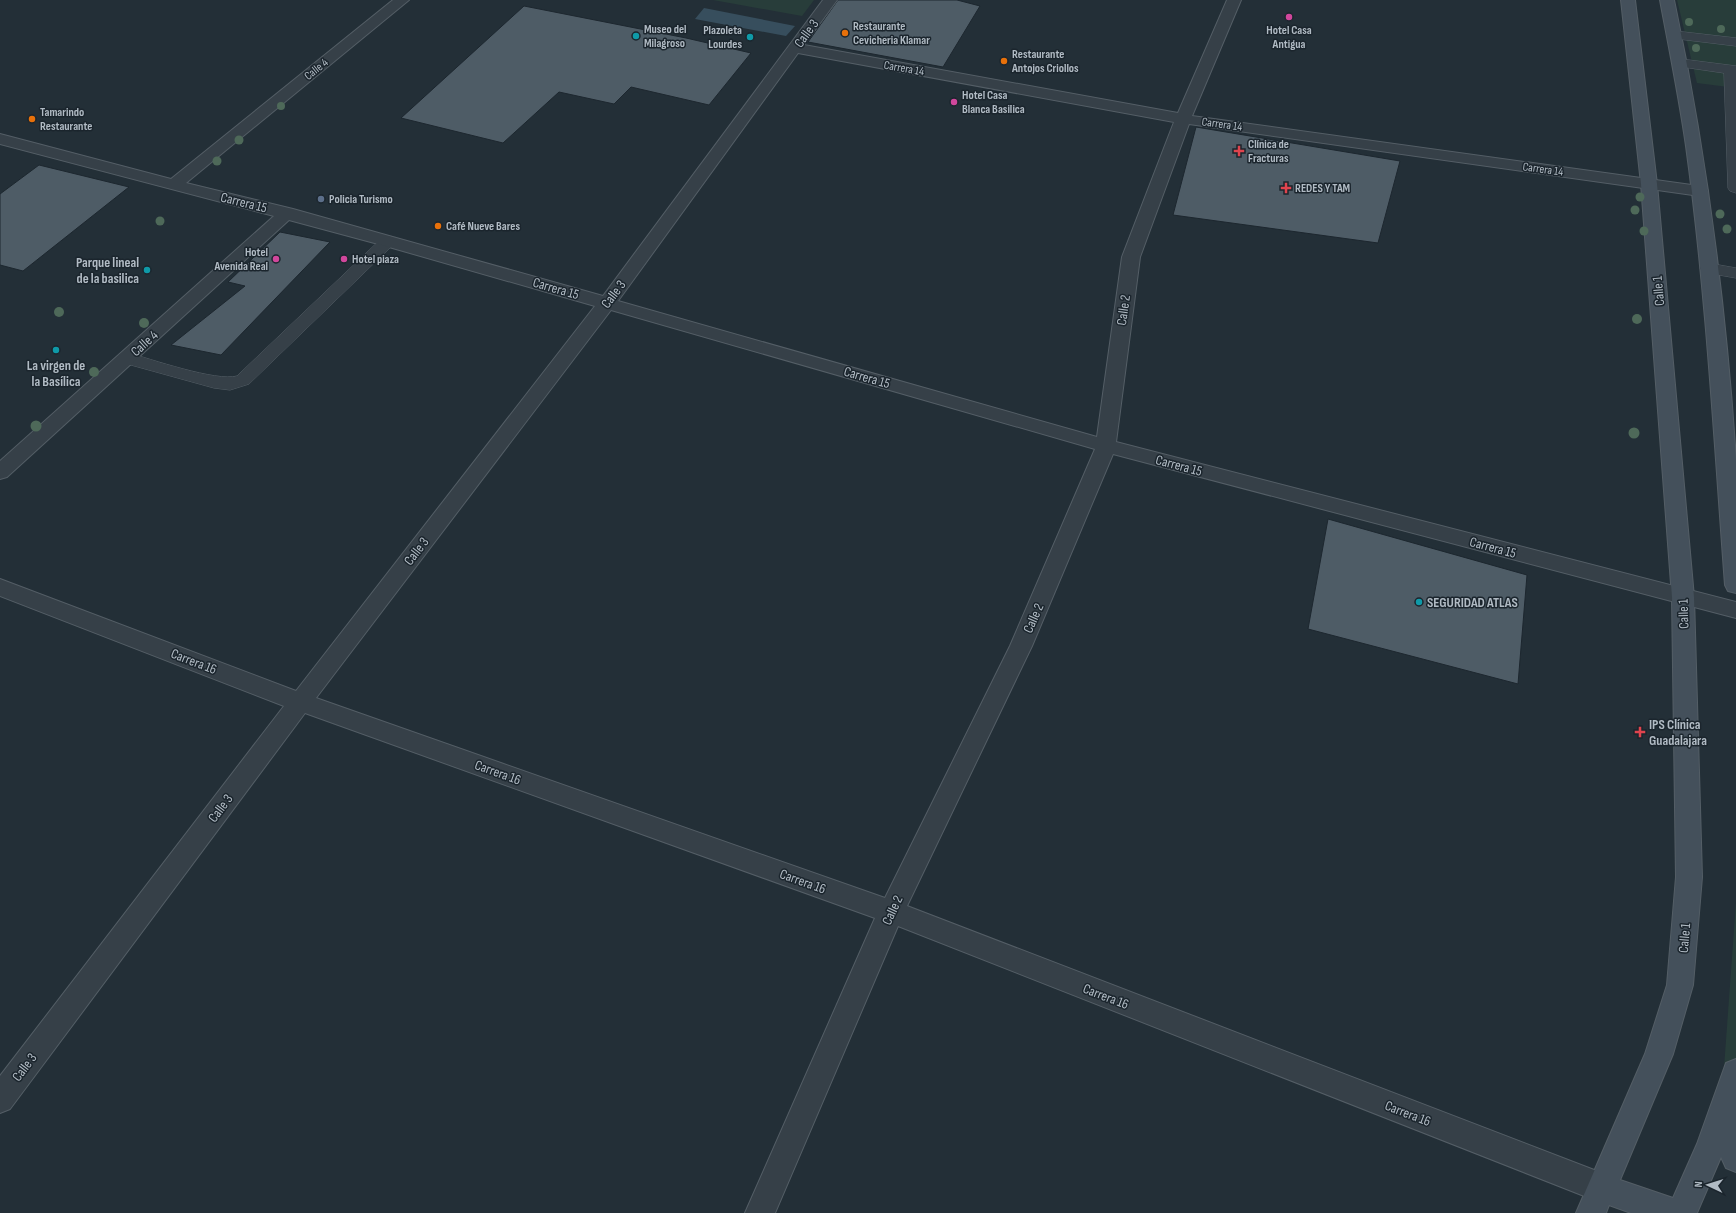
<svg xmlns="http://www.w3.org/2000/svg" width="1736" height="1213" font-family="'Sofia Sans Condensed',sans-serif">
  <style>
    .green { fill: #283d3a }
    .water { fill: #374e5d }
    .building { fill: #4e5c66; stroke: #1d272f }
    .lines { fill: none; stroke-linecap: round; stroke-linejoin: round }
    .lane-casing { stroke: #545e66; stroke-width: 1 }
    .street-casing { stroke: #545e66; stroke-width: 2 }
    .secondary-casing { stroke: #545e66; stroke-width: 2 }
    .lane { fill: #364048; fill-rule: evenodd }
    .street { fill: #364048; fill-rule: evenodd }
    .secondary { fill: #44505b; fill-rule: evenodd }
    .tree { fill: #4e6959 }
    .hotel-dot { fill: #d1479c; stroke: #1b252d; stroke-width: 1.5 }
    .food-dot { fill: #e8710a; stroke: #1b252d; stroke-width: 1.5 }
    .culture-dot { fill: #0f9aa8; stroke: #1b252d; stroke-width: 1.5 }
    .health-dot { fill: #e0444e; stroke: #1b252d; stroke-width: 1.5 }
    .service-dot { fill: #5c6f8a; stroke: #1b252d; stroke-width: 1.5 }
    .labels { text-anchor: middle; stroke-width: 3; stroke-linejoin: round; paint-order: stroke }
    .far-poi-label { font-size: 12px; font-weight: bold; fill: #b1bbc4; stroke: #1b252d; text-anchor: start }
    .far-street-label { font-size: 12px; fill: #b1bbc4; stroke: #1b252d }
    .street-label { font-size: 14px; fill: #b1bbc4; stroke: #1b252d }
    .poi-label { font-size: 14px; font-weight: bold; fill: #b1bbc4; stroke: #1b252d; text-anchor: start }
  </style>
  <rect width="100%" height="100%" fill="#232f37"/>
  <g class="green">
    <path d="M713,0H814L802,16Z"/>
    <path d="M1677,0H1736V88L1697,83Z"/>
    <path d="M1736,902V1103L1724,1068Z"/>
  </g>
  <path class="water" d="M704,8L795,26L786,36L695,19Z"/>
  <g class="building">
    <path d="M838,0H957L980,6L943,67L808,42Z"/>
    <path d="M524,6L686,38L751,53L709,105L631,87L614,104L559,92L503,143L401,118Z"/>
    <path d="M1196,127L1400,161L1378,243L1173,215Z"/>
    <path d="M39,165L129,187L23,271L0,265V194Z"/>
    <path d="M280,232L330,242L221,355L171,345L245,286L228,282Z"/>
    <path d="M1328,519L1527,575L1518,684L1308,629Z"/>
  </g>
  <g class="lines">
    <g class="lane-casing">
      <g id="lane">
        <path d="M1675,31L1736,38V46L1670,38L1668,35L1670,32Z"/>
        <path d="M1681,59L1736,66V193L1730,191L1728,188L1724,73L1676,66L1674,63L1676,60Z"/>
        <path d="M388,236L394,238L396,241L394,244L249,384L230,390L214,388L120,362L117,358L120,354L126,352C150,359 217,382 237,376L382,238Z"/>
        <path d="M1708,263L1736,268V278L1702,272L1700,268L1702,264Z"/>
      </g>
    </g>
    <g class="street-casing">
      <path id="street" d="M393,0H409L186,183L293,209L603,296L823,0H837L804,45L1178,113L1227,0H1241L1192,116L1706,187L1708,191L1706,195L1700,196L1189,124L1140,257L1116,442L1736,602V618L1113,454L1032,646L907,906L1602,1173L1612,1178L1617,1188L1612,1198L1602,1203L898,926L775,1213H745L875,918L305,713L10,1109L0,1113V1076L284,706L0,596V579L296,691L595,306L382,245L289,220L7,477L0,479V461L274,216L0,144V134L171,179ZM798,53L1174,122L1122,257L1097,437L618,301ZM611,310L1095,449L1010,646L885,898L316,698Z"/>
    </g>
    <g class="secondary-casing">
      <g id="secondary">
        <path d="M1621,0H1635L1657,184L1694,597L1702,877L1693,985L1673,1054L1620,1180L1673,1198L1697,1144L1726,1063L1736,1059V1172L1726,1168L1721,1157L1697,1213H1631L1609,1205L1606,1213H1576L1645,1054L1667,985L1676,877L1672,597L1641,184Z"/>
        <path d="M1660,0H1674C1706,151 1726,306 1736,460C1736,504 1736,549 1736,593L1728,591L1725,585C1714,438 1706,291 1686,146C1679,97 1669,48 1660,0Z"/>
      </g>
    </g>
    <use href="#lane" class="lane"/>
    <use href="#street" class="street"/>
    <use href="#secondary" class="secondary"/>
  </g>
  <g class="tree">
    <circle cx="1689" cy="22" r="4"/>
    <circle cx="1721" cy="29" r="4"/>
    <circle cx="1696" cy="48" r="4"/>
    <circle cx="281" cy="106" r="4"/>
    <circle cx="239" cy="140" r="4.5"/>
    <circle cx="217" cy="161" r="4.5"/>
    <circle cx="1640" cy="197" r="4.5"/>
    <circle cx="1635" cy="210" r="4.5"/>
    <circle cx="1720" cy="214" r="4.5"/>
    <circle cx="160" cy="221" r="4.5"/>
    <circle cx="1727" cy="229" r="4.5"/>
    <circle cx="1644" cy="231" r="4.5"/>
    <circle cx="59" cy="312" r="5"/>
    <circle cx="1637" cy="319" r="5"/>
    <circle cx="144" cy="323" r="5"/>
    <circle cx="94" cy="372" r="5"/>
    <circle cx="36" cy="426" r="5.5"/>
    <circle cx="1634" cy="433" r="5.5"/>
  </g>
  <g class="hotel-dot">
    <circle cx="1289" cy="17" r="4"/>
    <circle cx="954" cy="102" r="4"/>
    <circle cx="276" cy="259" r="4"/>
    <circle cx="344" cy="259" r="4"/>
  </g>
  <g class="food-dot">
    <circle cx="845" cy="33" r="4"/>
    <circle cx="1004" cy="61" r="4"/>
    <circle cx="32" cy="119" r="4"/>
    <circle cx="438" cy="226" r="4"/>
  </g>
  <g class="culture-dot">
    <circle cx="636" cy="36" r="4"/>
    <circle cx="750" cy="37" r="4"/>
    <circle cx="147" cy="270" r="4"/>
    <circle cx="56" cy="350" r="4"/>
    <circle cx="1419" cy="602" r="4"/>
  </g>
  <g class="health-dot">
    <path d="M1237 145h4v4h4v4h-4v4h-4v-4h-4v-4h4z"/>
    <path d="M1284 182h4v4h4v4h-4v4h-4v-4h-4v-4h4z"/>
    <path d="M1638 726h4v4h4v4h-4v4h-4v-4h-4v-4h4z"/>
  </g>
  <circle class="service-dot" cx="321" cy="199" r="4"/>
  <g class="labels">
    <g class="far-poi-label">
      <text x="853" y="30">Restaurante<tspan x="853" dy="14">Cevicheria Klamar</tspan></text>
      <text x="644" y="33">Museo del<tspan x="644" dy="14">Milagroso</tspan></text>
      <text x="742" y="34" text-anchor="end">Plazoleta<tspan x="742" dy="14">Lourdes</tspan></text>
      <text x="1289" y="34" text-anchor="middle">Hotel Casa<tspan x="1289" dy="14">Antigua</tspan></text>
      <text x="1012" y="58">Restaurante<tspan x="1012" dy="14">Antojos Criollos</tspan></text>
      <text x="962" y="99">Hotel Casa<tspan x="962" dy="14">Blanca Basilica</tspan></text>
      <text x="40" y="116">Tamarindo<tspan x="40" dy="14">Restaurante</tspan></text>
      <text x="1248" y="148">Clínica de<tspan x="1248" dy="14">Fracturas</tspan></text>
      <text x="1295" y="192">REDES Y TAM</text>
      <text x="329" y="203">Policia Turismo</text>
      <text x="446" y="230">Café Nueve Bares</text>
      <text x="268" y="256" text-anchor="end">Hotel<tspan x="268" dy="14">Avenida Real</tspan></text>
      <text x="352" y="263">Hotel piaza</text>
    </g>
    <g class="far-street-label">
      <text transform="translate(904 68) rotate(10)" y="4">Carrera 14</text>
      <text transform="translate(316 69) rotate(-39)" y="4">Calle 4</text>
      <text transform="translate(1222 124) rotate(8)" y="4">Carrera 14</text>
      <text transform="translate(1543 169) rotate(8)" y="4">Carrera 14</text>
    </g>
    <g class="street-label">
      <text transform="translate(806 33) rotate(-54)" y="5">Calle 3</text>
      <text transform="translate(244 202) rotate(14)" y="5">Carrera 15</text>
      <text transform="translate(556 288) rotate(16)" y="5">Carrera 15</text>
      <text transform="translate(1658 291) rotate(-95)" y="5">Calle 1</text>
      <text transform="translate(613 294) rotate(-53)" y="5">Calle 3</text>
      <text transform="translate(1123 310) rotate(-82)" y="5">Calle 2</text>
      <text transform="translate(144 343) rotate(-42)" y="5">Calle 4</text>
      <text transform="translate(867 377) rotate(16)" y="5">Carrera 15</text>
      <text transform="translate(1179 465) rotate(15)" y="5">Carrera 15</text>
      <text transform="translate(1493 547) rotate(15)" y="5">Carrera 15</text>
      <text transform="translate(416 551) rotate(-52)" y="5">Calle 3</text>
      <text transform="translate(1683 614) rotate(-92)" y="5">Calle 1</text>
      <text transform="translate(1033 618) rotate(-66)" y="5">Calle 2</text>
      <text transform="translate(194 661) rotate(21)" y="5">Carrera 16</text>
      <text transform="translate(498 772) rotate(20)" y="5">Carrera 16</text>
      <text transform="translate(220 808) rotate(-53)" y="5">Calle 3</text>
      <text transform="translate(803 881) rotate(20)" y="5">Carrera 16</text>
      <text transform="translate(892 910) rotate(-65)" y="5">Calle 2</text>
      <text transform="translate(1684 938) rotate(-85)" y="5">Calle 1</text>
      <text transform="translate(1106 996) rotate(21)" y="5">Carrera 16</text>
      <text transform="translate(24 1067) rotate(-53)" y="5">Calle 3</text>
      <text transform="translate(1408 1113) rotate(21)" y="5">Carrera 16</text>
    </g>
    <g class="poi-label">
      <text x="139" y="267" text-anchor="end">Parque lineal<tspan x="139" dy="16">de la basilica</tspan></text>
      <text x="56" y="370" text-anchor="middle">La virgen de<tspan x="56" dy="16">la Basílica</tspan></text>
      <text x="1427" y="607">SEGURIDAD ATLAS</text>
      <text x="1649" y="729">IPS Clínica<tspan x="1649" dy="16">Guadalajara</tspan></text>
    </g>
  </g>
  <g transform="translate(1708 1185) rotate(274)" stroke="#1b252d" stroke-width="3" paint-order="stroke">
  <path d="M0-3L7 15L0 10L-7 15Z" fill="#b1bbc4"/>
  <text y="-6" font-size="11" font-weight="bold" text-anchor="middle" fill="#b1bbc4">N</text>
  </g>
</svg>
